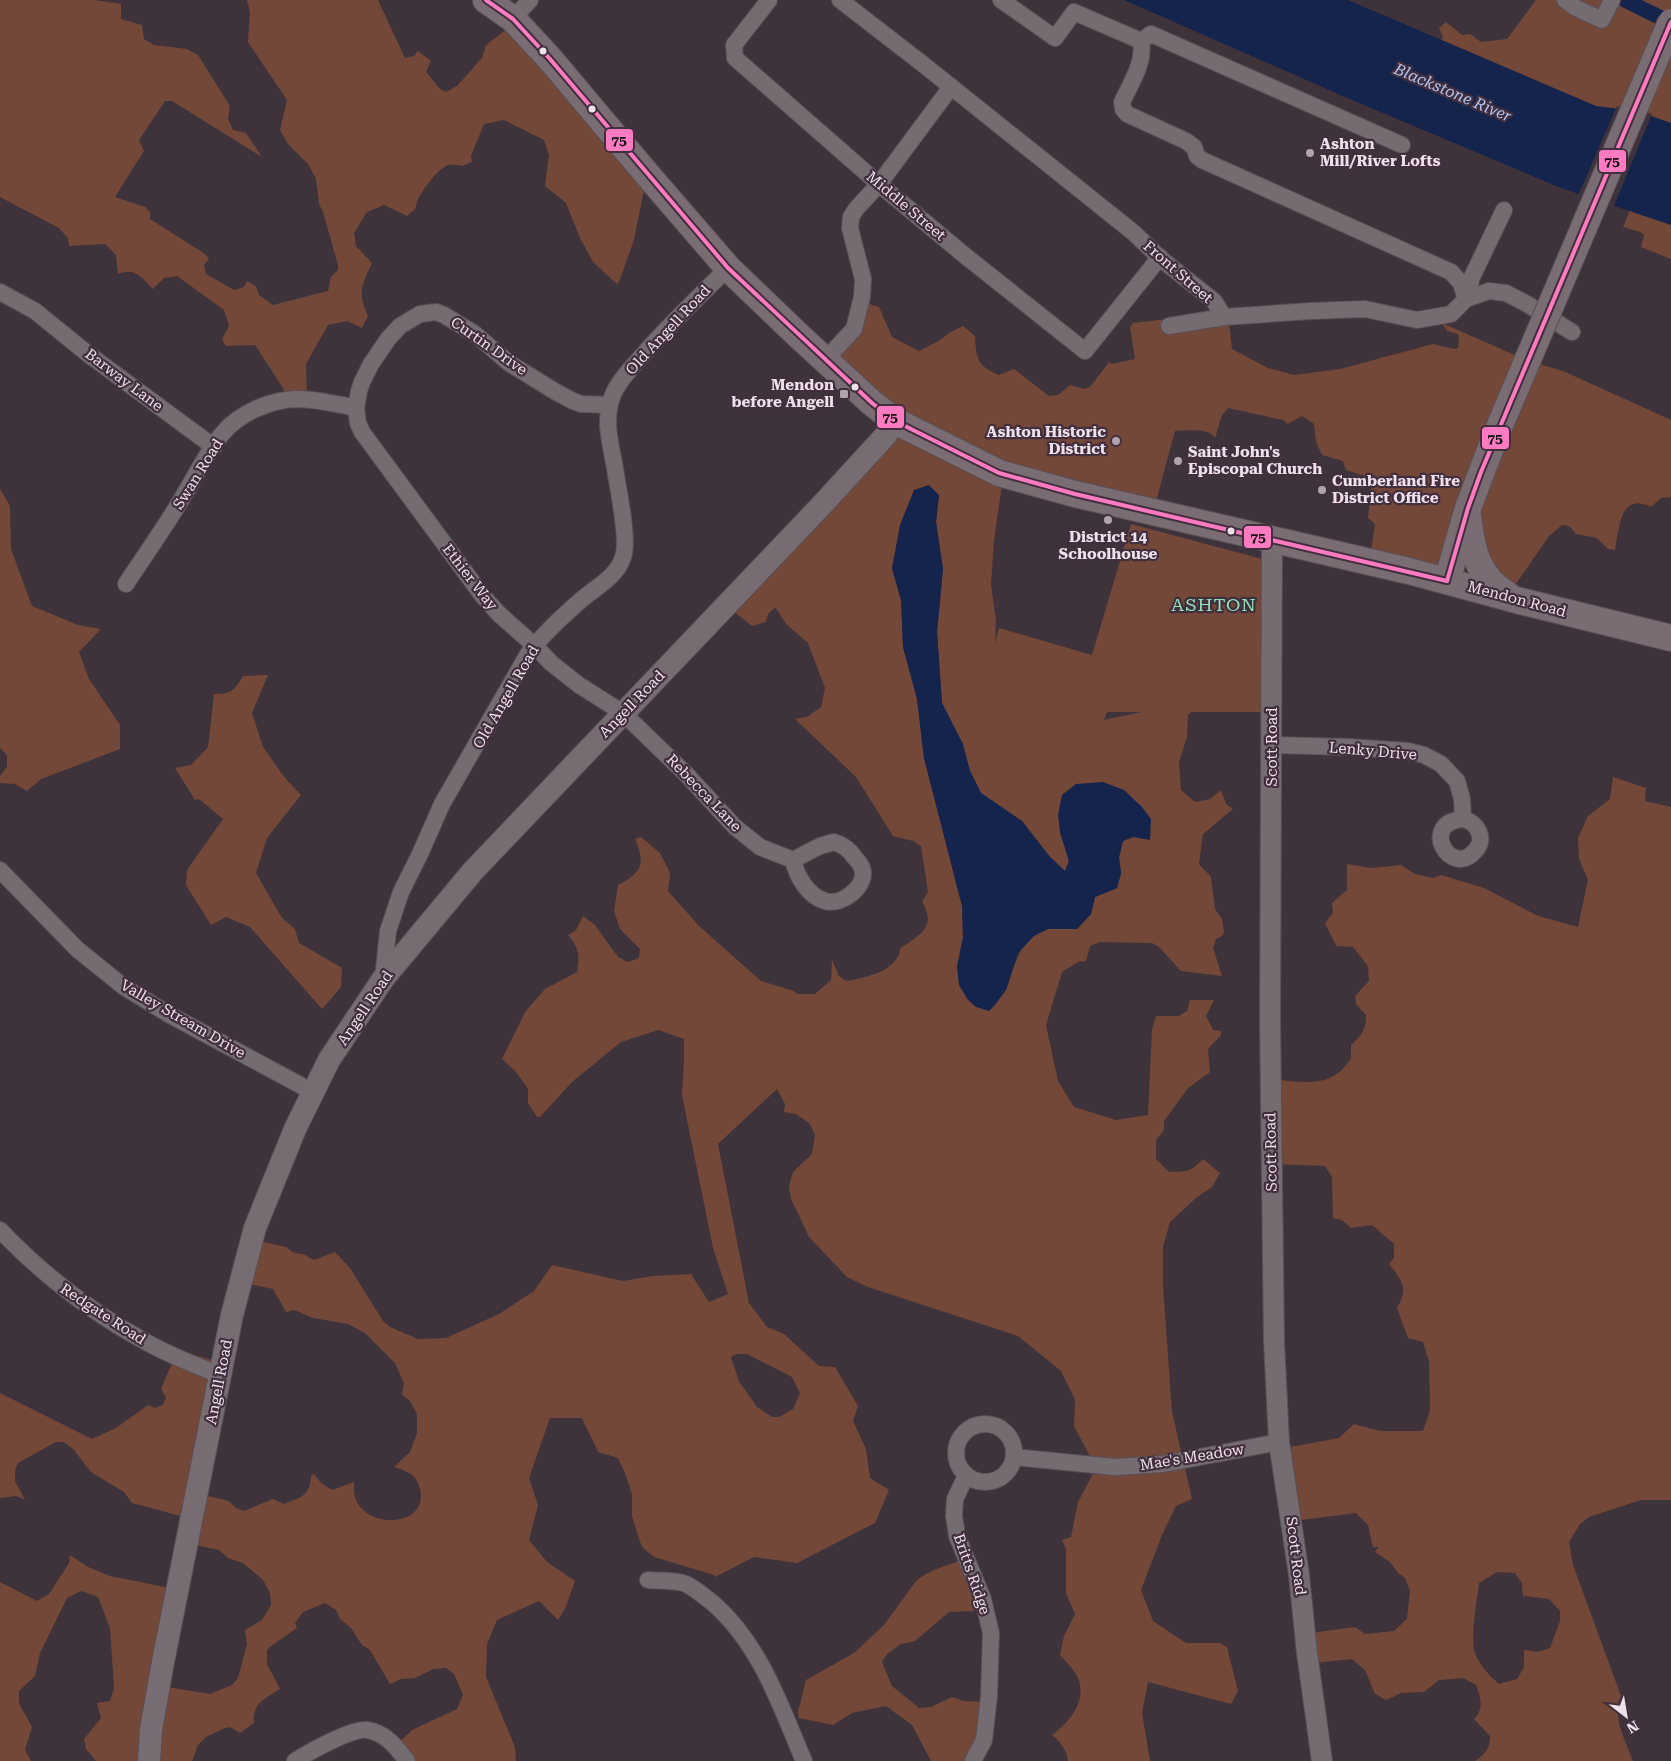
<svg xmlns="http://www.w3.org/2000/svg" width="1671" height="1761" font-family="'Roboto Serif',serif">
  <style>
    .green { fill: #734838; fill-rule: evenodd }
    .water { fill: #15244c }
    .pier { fill: #3e333b }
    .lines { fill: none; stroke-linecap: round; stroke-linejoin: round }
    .canal { stroke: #15244c; stroke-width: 15 }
    .minor-casing { stroke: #594f57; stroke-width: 18 }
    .tertiary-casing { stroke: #594f57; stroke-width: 22 }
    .secondary-casing { stroke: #594f57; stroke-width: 24 }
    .primary-casing { stroke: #594f57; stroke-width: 28 }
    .minor { stroke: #756c72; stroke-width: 16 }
    .tertiary { stroke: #756c72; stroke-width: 20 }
    .secondary { stroke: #786c73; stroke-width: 22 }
    .primary { stroke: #7a6c73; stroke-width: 26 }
    .primary-bridge-casing { stroke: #594f57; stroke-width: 28; stroke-linecap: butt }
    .primary-bridge { stroke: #7a6c73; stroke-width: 26 }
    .bus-1-casing { stroke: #422f3e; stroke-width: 8 }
    .bus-1 { stroke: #fe7ac1; stroke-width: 4 }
    .bus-dot { fill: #eee1eb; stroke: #422f3e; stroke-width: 2 }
    .poi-dot { fill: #b0a4ad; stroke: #422f3e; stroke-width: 2 }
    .labels { text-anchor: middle; stroke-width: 4.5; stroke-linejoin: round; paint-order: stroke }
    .poi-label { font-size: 15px; font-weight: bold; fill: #eee1eb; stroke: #422f3e; text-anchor: start }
    .street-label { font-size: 15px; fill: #eee1eb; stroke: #422f3e }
    .water-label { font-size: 16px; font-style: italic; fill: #afc5f2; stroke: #422f3e }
    .quarter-label { font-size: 18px; letter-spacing: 1px; fill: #91e3b9; stroke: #422f3e }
    .line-badge { stroke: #422f3e; stroke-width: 2 }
    .pale-badge-label { font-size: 14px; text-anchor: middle; font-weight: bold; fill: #111 }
  </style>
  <rect width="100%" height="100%" fill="#3e333b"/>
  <g class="green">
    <path d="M0,0H95L121,4V19L142,25L144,39L154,45L187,49L198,55L230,106L228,119L233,130L246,133L262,157L172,101H165L139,140L144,151L115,197L145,207L150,212V219L205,254L209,259L204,265L206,274L234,290L244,287L247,281L256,286L259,295L273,305L328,291L331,277L338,270V265L323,212L319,204L316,179L308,164L288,144L280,130L287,100L248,42L250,12L247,0H378L405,58L414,56L418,51L431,61L426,72L440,89L446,92L457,86L482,58L486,45L511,26L647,175L634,240L619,282L617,284L593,262L580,238L566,203L545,186L549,155L544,140L504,120L484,124L471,156L472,162L462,166C457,165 451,163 446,166C436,171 415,198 416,208L407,216L384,205L367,212L354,233L356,246L372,263C362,285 357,292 368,316L362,328L347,321L328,325L306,364L307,399H287L283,388L255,345L226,346L222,339L229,326L224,310L177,276L164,278L153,289C141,277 135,267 118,274L116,255L105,244L69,246L68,238L59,228L0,197Z"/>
    <path d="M1536,0H1671V133L1635,123L1440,46L1443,37L1439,28L1446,22L1462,35L1470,34L1481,42L1507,39Z"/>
    <path d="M1631,208L1671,214V259L1641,247L1644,235L1640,232L1623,227Z"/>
    <path d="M859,301L879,307L892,337L919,351L937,342L951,332L963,326L975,336C976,358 977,366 999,375L1014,369L1049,396L1058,395L1070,385L1084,389L1090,387L1109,362L1112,364L1135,359L1130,327L1133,323L1209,314L1228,313L1232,349L1268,368L1294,375L1340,369L1433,344L1454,349L1458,348L1459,340L1458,334L1447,331L1442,323L1528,361L1563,371L1671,420V497L1661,498L1651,507C1620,491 1619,529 1615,550L1608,549L1597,538L1576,534L1569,526L1562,525L1549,536L1511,591L1472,547L1436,577L1370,558L1375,524L1368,518L1372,482L1365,476L1346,470L1343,461L1322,455L1316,442L1314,424L1302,416L1288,424L1283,420L1228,408L1222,415L1215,438C1208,427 1186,431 1175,431L1154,509L1004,470L994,541L991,585L996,620L995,643L999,628L1092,655L1131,524L1262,559L1265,712H1191L1188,715L1187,737L1179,762L1181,790L1195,802L1210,799L1221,790L1226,804L1233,809C1222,817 1214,826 1203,834L1199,864L1211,877L1215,909L1222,919L1224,932L1222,936L1216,939L1213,948L1222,976L1181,971L1159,947L1152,943L1100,942L1090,946L1086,961L1078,962L1062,972L1046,1025L1058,1081L1074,1107L1116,1120L1148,1115L1152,1030L1156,1016H1179L1187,1011L1190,1000H1214L1206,1016L1213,1030L1221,1031V1035L1208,1049L1210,1072L1188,1088L1164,1121V1130L1156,1140V1159L1169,1172C1189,1171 1189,1173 1203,1159L1220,1173L1212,1187L1197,1197L1170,1222L1163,1247V1286L1172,1412L1192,1499L1176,1506L1162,1535L1141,1590L1153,1621L1186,1643H1220L1227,1647L1238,1691L1231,1704L1148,1682L1142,1713L1150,1761H1068C1067,1750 1060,1741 1052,1735C1068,1723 1086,1703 1079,1681C1077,1672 1066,1662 1060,1655L1064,1636L1075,1614L1066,1593V1549L1062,1540L1071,1537L1078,1502L1096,1468L1074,1426L1075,1400L1061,1371L1018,1336L868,1287L847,1277L809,1237L791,1199L789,1186L793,1172L812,1154L815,1135L810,1124L796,1114L784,1112L785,1104L777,1089L718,1144L749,1303L767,1327L784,1334L819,1366L835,1367L858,1406L853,1421L866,1449L870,1478L889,1490L875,1523L797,1563L754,1557L715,1577L714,1575L654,1557L643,1548L640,1542L632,1516V1494L625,1473L618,1458L598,1452L582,1418H550L529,1478L538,1505L529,1540L547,1562L575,1581L565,1609L558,1620L539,1601L497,1620L487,1644L486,1677L515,1747L516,1761H409L396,1745L412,1730L457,1709L463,1695L454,1674L446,1668L433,1669L415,1678L401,1679L390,1684L370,1650L362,1645L351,1628L340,1619L336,1610L325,1603L303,1612L295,1623L297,1628L271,1646L267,1650V1664L280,1689C265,1699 252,1703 254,1723L240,1733L230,1727L225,1728L206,1737L198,1745L192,1761H96L86,1749L84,1739L101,1718L97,1703L110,1701L114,1688L110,1628L98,1597L81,1591L67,1598L40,1653L35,1676L19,1691V1703L32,1727L25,1750L31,1761H0V1582L37,1601L49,1594L69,1563L70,1555L88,1567L110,1576L174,1589L161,1686L210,1694L232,1685L238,1678L247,1644L245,1630L262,1620L271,1605L270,1593L263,1580L243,1563L228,1558L219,1550L185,1543L188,1518L132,1503L124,1492L91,1472L73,1449L64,1442H56L18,1463L15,1470V1481L25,1500L17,1496L0,1498V1393L92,1439L116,1428L148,1405L155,1408L163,1405L166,1397L161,1389L177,1351L179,1350L218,1362L195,1493L229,1501L236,1508L244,1511L273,1499L284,1504C301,1497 310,1496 311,1476L314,1474L321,1483L332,1490L354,1482C354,1487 354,1492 355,1497C363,1527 422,1529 421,1495C421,1490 418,1481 414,1477C410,1472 400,1469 394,1467L410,1452L417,1433V1414L410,1401L402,1395L404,1383L395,1363L365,1333L348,1324L313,1318L294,1310L286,1312L273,1289L239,1282L251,1239L286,1247L294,1253L303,1254L314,1260L335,1252L350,1268L383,1321L390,1327L418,1339L446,1338L499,1314L534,1291L552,1265L623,1281L653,1276L691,1274L709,1302L728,1294L713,1248L682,1095L684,1060V1039L658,1030L621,1042L572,1082L540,1117H537L528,1103V1089L517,1073L502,1059L525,1012L545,989L577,972C580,955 579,948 568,935L576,930L583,916L595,925L618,957L628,962L639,958L640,949L620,929L614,911L618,885C642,872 646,865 635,839L641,837L660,853L670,873L668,891L699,926L761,981L794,991L797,994H815L831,980L832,960L839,976L846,981C865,978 898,971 900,949C918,935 938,928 922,902L928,892L921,846L913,841L893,836L856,777L795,719L807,717L821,707L825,688L808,643L787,625L775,607L768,614L766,622L752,626L723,603L896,426L821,353L848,324ZM914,490L939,495L936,522L943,569L937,632L942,703L962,744L970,771L981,793L1022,821L1050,857L1065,871L1069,861L1060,832L1151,819L1133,837L1123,841L1119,857L1121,873L1117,888L1095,897L1091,914L1077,929C1068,929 1058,927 1049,929C1021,933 1014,968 1006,990L957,967L963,937L962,906L924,758L917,699L903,647L901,600L892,569ZM1107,712H1141L1104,720ZM737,1354H747L792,1377L800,1393L793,1409L779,1417H772L757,1407L739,1381L731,1358L732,1356Z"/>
    <path d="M0,489L10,506L11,549L32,606L78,625L101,629L79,652L89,679L120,725V749L41,779L27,791L15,784L0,783V776L7,767V755L0,748Z"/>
    <path d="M268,675L252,713L263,747L285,778L301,795L267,838L256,873L282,918L295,929L299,943L342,968L341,987L322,1009L250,927L226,917L211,925L186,885L187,870L223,819L199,799L195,800L175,768L191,765L208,747L214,694C230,695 235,690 243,676Z"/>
    <path d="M1613,777L1646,788L1645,801L1671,807V1500H1641L1589,1517L1580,1524L1569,1542L1573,1565L1621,1696C1611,1715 1626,1742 1633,1761H1475C1485,1754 1490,1749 1490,1736L1474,1719C1484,1709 1481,1698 1476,1685L1463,1678L1439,1680L1424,1692L1401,1693L1386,1700L1375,1694L1365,1670L1352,1659L1314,1663L1311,1633L1355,1627L1365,1634L1394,1631L1407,1619L1410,1591L1405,1578L1398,1573L1390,1562L1375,1552L1379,1547H1373L1368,1525L1356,1513L1293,1521L1285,1448L1339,1438L1354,1424L1380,1431H1423L1430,1411L1429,1361L1423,1342L1408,1338L1397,1308C1409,1287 1402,1281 1389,1264L1394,1258V1244L1372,1225L1351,1228L1342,1220L1333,1218L1332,1177L1325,1166L1275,1164L1272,1079C1292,1081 1320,1087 1338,1073C1343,1070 1347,1063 1351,1059V1045C1362,1036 1366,1029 1366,1015L1356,1004L1355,996L1369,981L1368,966L1353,947L1336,946L1325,923L1333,913L1332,903L1347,890V864L1371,868L1401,865L1415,874L1433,878L1441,875L1484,888L1538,916L1578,927L1588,880L1579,859L1578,838L1588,816L1610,799ZM1497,1572L1515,1573L1522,1583L1523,1596L1549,1599L1560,1611V1621L1550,1648L1538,1652L1524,1650V1667L1517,1679L1499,1684C1489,1675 1480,1666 1475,1653C1470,1638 1477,1600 1479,1583Z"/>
    <path d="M966,1559L981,1594L974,1611L949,1612L915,1641L901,1644L887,1654L882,1662L892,1686L919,1708L931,1707L952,1697L964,1701L984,1702L982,1733L969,1761H931L912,1725L886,1706L852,1713L833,1725L799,1718L798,1712L806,1680L854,1653L884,1625L916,1581C931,1569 948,1565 966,1559Z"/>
  </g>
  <g class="water">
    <path d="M1124,0H1348L1596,106L1637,111L1671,123V225L1561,188L1345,97Z"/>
    <path d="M929,485L939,495L936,522L943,569L937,632L942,703L963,744L970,771L981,793L1022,821L1050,857L1065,871L1069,861L1060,832L1058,815L1062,795L1076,784L1103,782L1124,790L1142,807L1151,819L1150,840L1133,837L1123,841L1119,857L1121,873L1117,888L1095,897L1091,914L1077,929H1048L1034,936L1018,953L1006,990L995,1005L989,1011L976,1007L968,1000L959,985L957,967L963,937L962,906L924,758L917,699L903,647L901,600L892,568L900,525L914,490Z"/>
  </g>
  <path class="pier" d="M1617,106L1638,109L1652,114L1613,208L1578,196Z"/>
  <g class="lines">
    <path class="canal" d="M1625,0L1671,23"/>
    <g class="minor-casing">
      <g id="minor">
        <path d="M769,0L734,45L735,58L879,184L963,254L1085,351L1160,257"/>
        <path d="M840,0L924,65L1134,233L1161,259L1214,301L1224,317L1311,311L1365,309L1417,320L1451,314L1466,299L1489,291L1506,293L1527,304L1572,332"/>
        <path d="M1001,0L1055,38L1074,12L1141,41C1145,62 1131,83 1122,102L1123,109L1127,114L1186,141L1194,147L1197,156L1202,160L1451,272L1461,283L1466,299"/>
        <path d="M1565,0L1576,8L1602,20L1612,0"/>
        <path d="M513,19L530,0"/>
        <path d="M1141,41L1151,34L1402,145"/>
        <path d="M0,292L35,311L88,354L214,447"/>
        <path d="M1466,299L1472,277L1504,210"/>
        <path d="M1169,326L1224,317"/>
        <path d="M825,360L854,329L862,297L863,279L850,228L851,217L856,209L879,184L951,87"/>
        <path d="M609,405L581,404L573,401L556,392L509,363L475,334L444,315L436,312L420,314L400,326L388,339L371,364L362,382L359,391L356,408L358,423L362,432L482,595L499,614L535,646L551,663L579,685L623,713L686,774L735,827L760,847L793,860"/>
        <path d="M126,584C145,555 166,526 184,495C196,475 207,452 222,434C239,413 270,400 296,399C316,399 337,404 356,408"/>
        <path d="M1272,745L1349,747L1408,751L1424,755L1441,764L1457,781L1462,799L1463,819C1418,823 1451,879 1475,851C1487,839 1477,822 1463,819"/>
        <path d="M834,842C844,845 850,850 855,858C859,862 862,866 863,871C865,888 841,906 825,901C808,896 797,877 793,860L820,846Z"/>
        <path d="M0,870L77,949L124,987L170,1015L313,1092"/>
        <path d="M383,979L388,931L401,892L420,854L442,804L528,654C544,633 562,617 581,600C596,587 617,577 623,557C629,542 619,493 616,475C613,452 604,427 610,404C614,385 629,371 641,357C668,326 698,297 728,268"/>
        <path d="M0,1230C43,1275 92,1313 148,1343C171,1356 196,1365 221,1376"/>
        <circle cx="985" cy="1453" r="29"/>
        <path d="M1014,1457L1115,1467L1163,1464L1279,1442"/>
        <path d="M966,1476L955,1499L954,1516L957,1536L983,1599L991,1633L989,1696L984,1740L973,1761"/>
        <path d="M648,1580C659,1581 676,1580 686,1584C696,1589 705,1597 714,1604C761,1646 780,1705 804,1761"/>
        <path d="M295,1761C309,1752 352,1728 367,1730C385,1732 397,1748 407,1761"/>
      </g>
    </g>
    <g class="tertiary-casing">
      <path id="tertiary" d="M1272,540L1270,1020L1274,1341L1279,1442L1299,1575L1307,1653L1322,1761"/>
    </g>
    <g class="secondary-casing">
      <path id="secondary" d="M149,1761L151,1730L163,1662L232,1315L255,1228L295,1129L329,1060L383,979L473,871L819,508L886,435L895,421"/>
    </g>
    <g class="primary-casing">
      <g id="primary">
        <path d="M486,0L513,19L550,59L640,166L728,268L800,337L872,403L895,421L999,473L1075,494L1409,571L1520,601L1671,638"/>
        <path d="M1468,516C1472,549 1477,577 1508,595"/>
        <path d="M1447,581L1468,508L1495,437"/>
      </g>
    </g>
    <use href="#minor" class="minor"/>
    <use href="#tertiary" class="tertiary"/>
    <use href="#secondary" class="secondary"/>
    <use href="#primary" class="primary"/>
    <g class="primary-bridge-casing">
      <path id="primary-bridge" d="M1495,437L1671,22"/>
    </g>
    <use href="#primary-bridge" class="primary-bridge"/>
    <g class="bus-1-casing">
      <g id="bus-1">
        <path d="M486,0L513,19L550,59L728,268L872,403L895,421L999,473L1075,494L1447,581"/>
        <path d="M1447,581L1468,508L1481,472L1671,22"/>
      </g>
    </g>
    <use href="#bus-1" class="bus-1"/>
  </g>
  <g class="bus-dot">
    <circle cx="543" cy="51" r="4.5"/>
    <circle cx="592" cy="109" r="4.5"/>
    <circle cx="855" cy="387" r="4.5"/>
    <circle cx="1231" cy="531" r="4.5"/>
  </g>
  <g class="poi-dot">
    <circle cx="1310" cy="153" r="5"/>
    <rect x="839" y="389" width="10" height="10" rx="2.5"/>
    <circle cx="1116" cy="441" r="5"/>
    <circle cx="1178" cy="461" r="5"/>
    <circle cx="1322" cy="490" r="5"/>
    <circle cx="1108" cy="520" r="5"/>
  </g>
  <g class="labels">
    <g class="poi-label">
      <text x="1320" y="149">Ashton<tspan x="1320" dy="17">Mill/River Lofts</tspan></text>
      <text x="834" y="390" text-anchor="end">Mendon<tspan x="834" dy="17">before Angell</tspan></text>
      <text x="1106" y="437" text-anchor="end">Ashton Historic<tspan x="1106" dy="17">District</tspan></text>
      <text x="1188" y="457">Saint John's<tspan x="1188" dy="17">Episcopal Church</tspan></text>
      <text x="1332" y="486">Cumberland Fire<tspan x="1332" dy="17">District Office</tspan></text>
      <text x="1108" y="542" text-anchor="middle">District 14<tspan x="1108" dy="17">Schoolhouse</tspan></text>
    </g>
    <g class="street-label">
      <text transform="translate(906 206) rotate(40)" y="5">Middle Street</text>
      <text transform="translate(1178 272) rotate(41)" y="5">Front Street</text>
      <text transform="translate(668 330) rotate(-47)" y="5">Old Angell Road</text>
      <text transform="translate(489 346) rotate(35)" y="5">Curtin Drive</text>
      <text transform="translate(124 380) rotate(37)" y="5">Barway Lane</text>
      <text transform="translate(198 474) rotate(-58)" y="5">Swan Road</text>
      <text transform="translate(470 577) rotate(52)" y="5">Ethier Way</text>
      <text transform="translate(1517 599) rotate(15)" y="5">Mendon Road</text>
      <text transform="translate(506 697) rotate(-60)" y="5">Old Angell Road</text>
      <text transform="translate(632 704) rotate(-46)" y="5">Angell Road</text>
      <text transform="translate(1272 747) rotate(-90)" y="5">Scott Road</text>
      <text transform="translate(1373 751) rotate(5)" y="5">Lenky Drive</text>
      <text transform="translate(704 793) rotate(46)" y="5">Rebecca Lane</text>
      <text transform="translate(365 1008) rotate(-56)" y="5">Angell Road</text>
      <text transform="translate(183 1019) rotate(30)" y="5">Valley Stream Drive</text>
      <text transform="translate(1271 1152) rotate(-91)" y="5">Scott Road</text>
      <text transform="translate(103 1314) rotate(33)" y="5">Redgate Road</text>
      <text transform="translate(219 1382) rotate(-79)" y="5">Angell Road</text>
      <text transform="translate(1192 1457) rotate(-9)" y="5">Mae's Meadow</text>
      <text transform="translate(1296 1556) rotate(83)" y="5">Scott Road</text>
      <text transform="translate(972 1574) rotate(71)" y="5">Britts Ridge</text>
    </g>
    <g class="water-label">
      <text transform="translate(1453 92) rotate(23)" y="6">Blackstone River</text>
    </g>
    <g class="quarter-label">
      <text x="1214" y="611">ASHTON</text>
    </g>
  </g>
  <g class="line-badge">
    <rect x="605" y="128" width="29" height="24" rx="5" fill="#fe7ac1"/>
    <rect x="1598" y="149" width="29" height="24" rx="5" fill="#fe7ac1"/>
    <rect x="876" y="405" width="29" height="24" rx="5" fill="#fe7ac1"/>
    <rect x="1481" y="426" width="29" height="24" rx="5" fill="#fe7ac1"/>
    <rect x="1243" y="525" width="29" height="24" rx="5" fill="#fe7ac1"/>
  </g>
  <g class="pale-badge-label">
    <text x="619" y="145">75</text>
    <text x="1612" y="166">75</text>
    <text x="890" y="422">75</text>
    <text x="1495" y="443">75</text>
    <text x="1258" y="542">75</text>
  </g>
  <g transform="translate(1626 1716) rotate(149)" stroke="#422f3e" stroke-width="4" paint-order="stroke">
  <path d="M0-4L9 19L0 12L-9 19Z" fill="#eee1eb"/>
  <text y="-8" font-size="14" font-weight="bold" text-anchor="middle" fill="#eee1eb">N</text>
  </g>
</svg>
